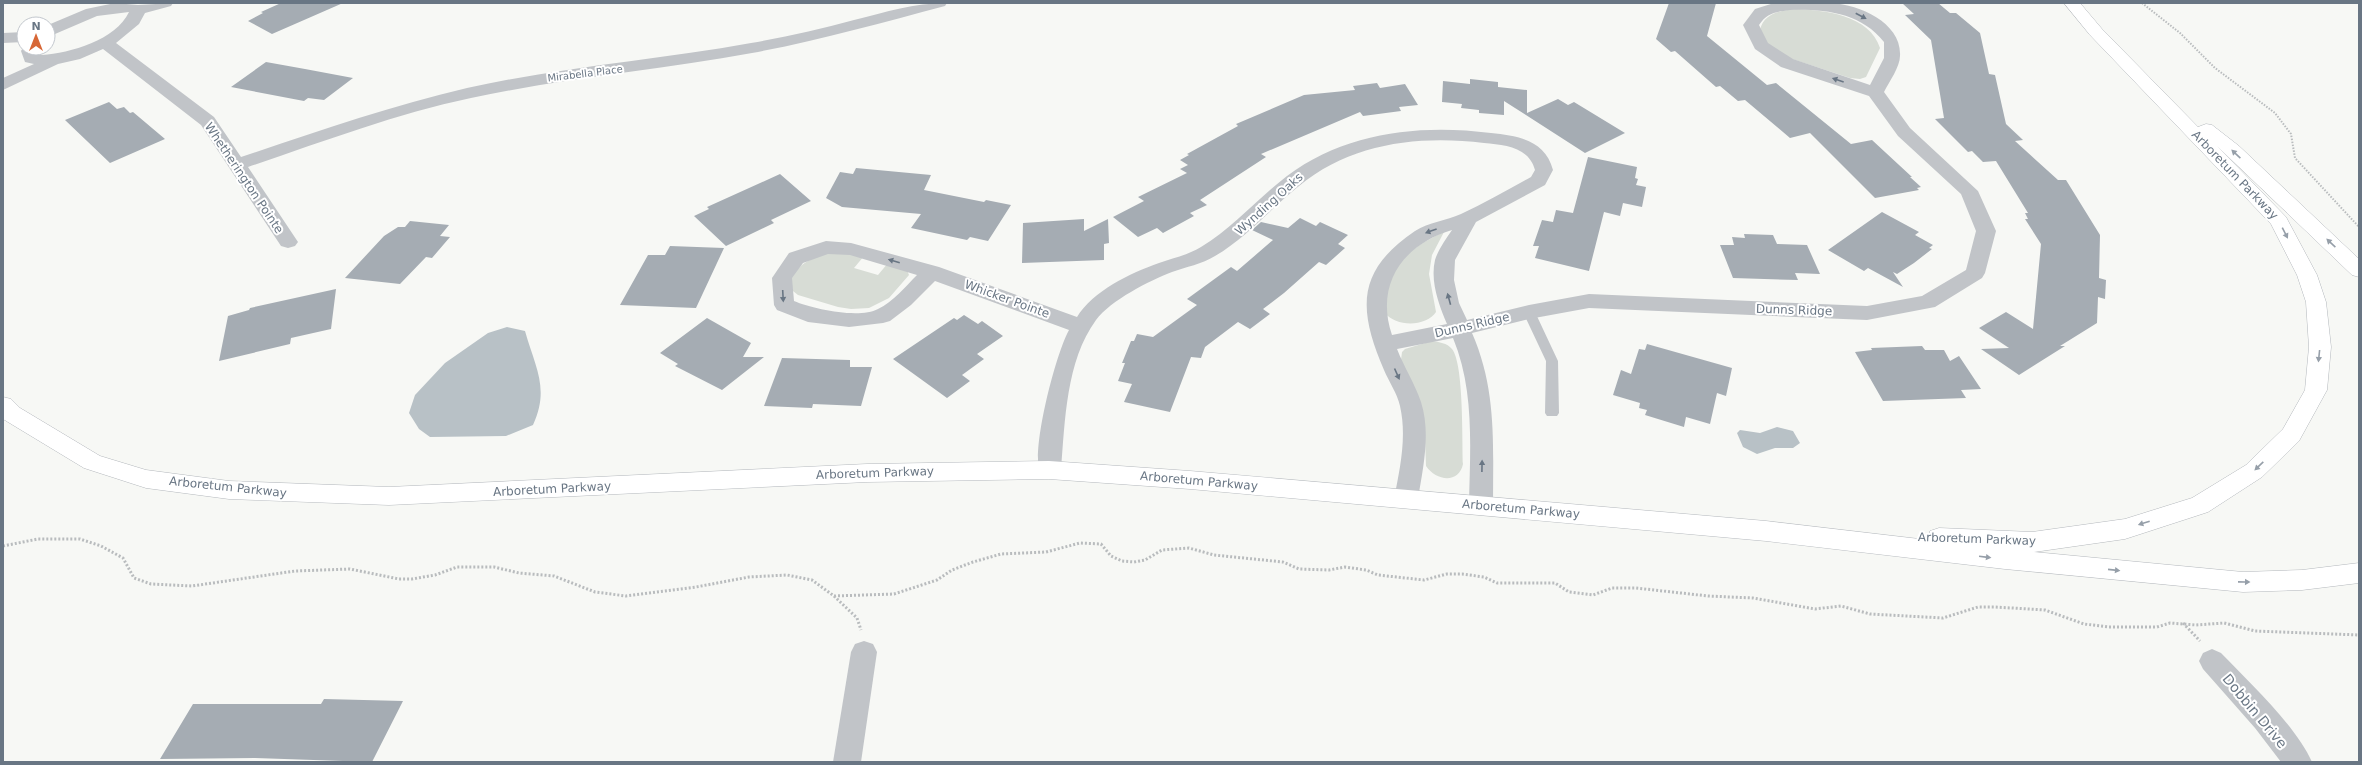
<svg xmlns="http://www.w3.org/2000/svg" width="2362" height="765" font-family="'DejaVu Sans',sans-serif">
  <style>
    .green { fill: #d7dcd5 }
    .water { fill: #b8c1c6 }
    .building { fill: #a5acb3 }
    .lines { fill: none; stroke-linecap: round; stroke-linejoin: round }
    .secondary-casing { stroke: #b4b8bd; stroke-width: 1 }
    .path-far1 { stroke: #b9bcbe; stroke-width: 2; stroke-dasharray: 1.5 1.5; stroke-linecap: butt }
    .path { stroke: #b9bcbe; stroke-width: 3; stroke-dasharray: 2 2; stroke-linecap: butt }
    .lane { fill: #c1c4c8; fill-rule: evenodd }
    .street { fill: #c1c4c8; fill-rule: evenodd }
    .secondary { fill: #fff; fill-rule: evenodd }
    .oneway { fill: #697684 }
    .oneway2 { fill: #969fa9 }
    .labels { text-anchor: middle; stroke-width: 4; stroke-linejoin: round; paint-order: stroke }
    .far-street-label { font-size: 10px; fill: #697684; stroke: #fff }
    .street-label { font-size: 12px; fill: #697684; stroke: #fff }
    .near-street-label { font-size: 14px; fill: #697684; stroke: #fff }
  </style>
  <rect width="100%" height="100%" fill="#f7f8f5"/>
  <g class="green">
    <path d="M1795,9C1824,10 1870,15 1880,48L1866,77L1860,79L1850,78L1786,57L1767,43L1760,30C1764,13 1780,11 1795,9Z"/>
    <path d="M1444,232L1432,255L1429,274L1436,312C1426,327 1396,327 1385,313C1387,302 1387,290 1389,279C1394,258 1426,240 1444,232Z"/>
    <path d="M831,252L864,256L854,268L878,275L888,263L907,270L909,275L889,298L869,308L851,309L838,307L798,295L793,291L790,279C803,260 811,259 831,252Z"/>
    <path d="M1432,341C1439,342 1447,343 1452,349C1464,364 1462,441 1463,464C1459,484 1436,481 1426,466L1425,439L1401,360L1402,352L1405,349Z"/>
  </g>
  <g class="water">
    <path d="M507,327L525,331C535,367 550,388 533,425L506,436L430,437L419,429L409,413L415,395L445,363L488,333Z"/>
    <path d="M1777,427L1793,431L1800,443L1793,448H1775L1757,454L1743,447L1737,433L1740,430L1760,433Z"/>
  </g>
  <g class="building">
    <path d="M281,3H343L272,34L248,21L263,13L261,12Z"/>
    <path d="M1669,3H1716L1707,36L1767,85L1776,83L1851,144L1872,140L1912,177H1910L1921,187L1917,188L1919,190L1875,198L1810,133L1790,138L1745,100L1738,101L1720,86L1716,87L1675,51L1671,52L1656,39Z"/>
    <path d="M1902,3H1938L1950,13H1956L1980,33L1989,74L1995,75L2006,124L2023,140L2015,141L2058,180H2066L2100,235L2099,278L2106,280L2105,299L2098,297L2097,323L2060,346H2065L2019,375L1981,349L2009,348L1979,328L2006,312L2033,329L2041,244L2025,219H2028L2025,213H2028L1996,161L1983,162L1972,151L1968,152L1935,119L1944,118L1931,40L1905,15L1914,14Z"/>
    <path d="M266,62L305,69L353,78L324,100L308,98L304,101L231,87Z"/>
    <path d="M1470,79L1498,82V87L1527,90V113L1558,99L1568,105L1574,102L1625,133L1585,153L1504,101V115L1479,113V110L1461,108L1462,104L1442,102L1443,81L1470,84Z"/>
    <path d="M1377,83L1380,88L1405,84L1418,105L1399,107L1401,111L1363,116L1360,112L1261,154L1266,157L1200,200L1207,205L1190,213L1194,216L1163,233L1157,228L1138,237L1113,217L1144,201L1138,197L1187,173L1180,169L1188,165L1180,160L1189,155L1187,154L1238,126L1236,124L1304,95L1355,90L1353,86Z"/>
    <path d="M109,102L117,109L124,107L130,113L133,112L165,139L110,163L65,120Z"/>
    <path d="M1588,157L1637,167L1635,178L1638,179L1636,185L1646,187L1642,207L1623,203L1620,216L1604,212L1589,271L1535,258L1539,246H1533L1542,220L1553,222L1556,210L1573,213Z"/>
    <path d="M856,168L931,175L924,190L984,202L986,200L1011,205L988,241L970,237L967,240L911,228L921,214L842,207L826,198L840,172L853,174Z"/>
    <path d="M780,174L811,201L771,220L774,223L726,246L694,216L709,209L707,207Z"/>
    <path d="M1882,212L1919,232L1915,235L1933,245L1929,248L1932,249L1914,263L1897,274L1893,272L1903,287L1868,268L1864,271L1828,250Z"/>
    <path d="M1300,218L1316,226L1320,222L1348,235L1338,244L1345,248L1326,265L1319,262L1284,293L1263,309L1270,314L1250,329L1238,322L1205,347L1201,358L1191,357L1170,412L1124,402L1132,384L1118,381L1125,363H1122L1131,341H1134L1137,334L1153,337L1197,305L1187,299L1231,267L1237,271L1273,240L1252,230L1261,222L1288,228Z"/>
    <path d="M1084,219V231L1108,219L1109,243L1104,244V260L1022,263L1023,223Z"/>
    <path d="M410,221L449,225L440,236L450,237L432,258L426,257L400,284L345,278L384,236L398,227H405Z"/>
    <path d="M1744,234L1773,235L1777,244L1807,245L1820,274L1795,273L1798,280L1733,278L1720,245H1734L1732,237L1745,238Z"/>
    <path d="M670,246L724,248L696,308L620,305L648,255H665Z"/>
    <path d="M336,289L331,329L291,338L290,344L219,361L228,316L249,310L250,308Z"/>
    <path d="M964,315L978,324L982,321L1003,336L977,354L984,359L962,375L970,381L947,398L893,359L954,318L957,320Z"/>
    <path d="M707,318L751,343L743,357H764L722,390L675,366L678,364L660,353Z"/>
    <path d="M1647,344L1732,368L1726,396L1717,393L1710,424L1686,417L1684,427L1645,415L1647,410L1639,408L1640,403L1613,395L1621,370L1631,374L1639,349L1645,350Z"/>
    <path d="M1922,346L1925,350H1944L1950,361L1959,356L1981,389L1961,390L1966,398L1883,401L1855,352L1872,350L1871,348Z"/>
    <path d="M782,358L850,360V367H872L861,406L813,404L812,408L764,406Z"/>
    <path d="M324,699L403,701L372,762L255,758L160,759L193,704H321Z"/>
  </g>
  <g class="lines">
    <g class="secondary-casing">
      <path id="secondary" d="M2064,3H2080L2102,29L2198,127L2206,124L2212,125L2239,146L2359,259V277L2352,275L2217,146L2286,217L2317,275L2326,302L2331,347L2327,390L2299,441L2262,477L2208,512L2125,539L2034,552L2243,572L2302,570L2359,563V583L2302,590L2243,592L2005,569L1766,541L1190,489L1049,479L867,482L389,505L229,499L146,488L84,468L3,419V397L11,399L20,408L100,456L146,470L229,481L389,487L867,464L1049,461L1190,471L1766,521L1928,540L1930,531L1939,528L2032,532L2125,519L2192,498L2246,465L2283,429L2305,390L2309,347L2306,302L2297,275L2271,224L2090,35Z"/>
    </g>
    <path class="path-far1" d="M2142,3L2180,33L2215,68L2275,113L2291,134L2295,158L2359,227"/>
    <g class="path">
      <path d="M3,546L38,539H80L101,546L123,558L134,578L151,584L192,586L295,571L350,569L399,579H412L435,575L457,567H494L519,573L554,576L595,592L626,596L696,587L749,577L787,575L812,580L834,596L857,618L861,630"/>
      <path d="M834,596L894,594L937,580L952,570L973,562L1001,554L1046,552L1080,543L1101,544L1111,556L1122,561L1134,562L1145,560L1162,550L1189,548L1214,555L1283,562L1299,569L1329,570L1345,567L1366,570L1378,575L1424,580L1447,574H1462L1484,577L1497,583H1555L1569,592L1593,595L1612,588H1636L1708,596L1753,598L1815,609L1841,606L1870,614L1943,618L1978,607H1995L2045,610L2084,624L2109,627H2157L2170,623L2196,625L2224,623L2255,631L2359,635"/>
      <path d="M2183,623L2200,641"/>
    </g>
    <path class="lane" d="M1529,308L1535,312L1558,361L1559,413L1557,416H1547L1545,413L1546,361L1523,312Z"/>
    <g class="street">
      <path d="M115,3L138,5L173,3L171,6L145,13L139,24L116,43L214,117L241,157C316,132 390,106 467,88C561,67 657,60 751,43C786,37 820,29 854,20C887,12 913,3 947,3L945,6C881,23 817,41 752,53C659,70 564,78 471,98C395,114 322,142 248,167L298,242L295,246L288,248L281,246L201,125L103,49L80,59L58,64L3,90V78L34,64L25,62L21,51L24,46V48H39L38,54L42,55C70,53 116,40 129,12L97,16L48,37V25L86,9Z"/>
      <path d="M1774,3C1793,3 1813,1 1832,3C1860,5 1902,23 1900,56C1900,67 1889,82 1884,92L1910,128L1978,191L1996,231L1985,273L1982,278L1935,307L1867,320L1589,308L1529,319L1472,333C1497,390 1493,444 1493,505L1489,512L1481,514L1473,512L1469,505C1470,449 1475,391 1453,338L1397,349C1404,367 1415,384 1421,402C1431,433 1423,468 1418,499L1414,506L1406,508L1398,506L1394,499C1400,468 1407,437 1400,406C1397,393 1389,382 1384,370C1358,309 1356,271 1415,231C1429,222 1446,221 1461,214C1485,203 1507,190 1531,177L1535,170C1529,147 1505,145 1484,143C1419,135 1351,143 1299,186C1270,209 1247,237 1215,256C1202,264 1186,267 1172,272C1149,281 1111,300 1096,320C1066,361 1065,421 1061,470L1057,476L1049,479L1041,476C1029,455 1056,353 1069,330L935,281L911,305L890,321L883,323L849,327L808,322L777,310L774,305L772,278L789,253L826,241L851,243L939,267L1077,317C1093,291 1130,273 1159,263C1173,258 1188,255 1201,247C1233,228 1257,199 1287,176C1346,132 1420,124 1491,133C1519,136 1545,140 1553,170L1545,185L1476,222L1455,260L1454,280L1459,303L1467,320L1529,305L1589,294L1867,306L1922,296L1966,270L1976,231L1961,194L1898,136L1869,96L1781,67L1755,49L1743,25L1755,9ZM1790,10C1825,9 1861,13 1884,42V58L1870,85L1793,59L1768,43L1759,25C1767,13 1775,12 1790,10ZM1452,230C1446,239 1438,250 1435,260C1430,282 1439,305 1447,324L1392,335C1375,285 1402,245 1452,230ZM828,254L850,255L917,275C906,286 893,302 878,309C859,319 813,309 794,301L792,278L803,263Z"/>
      <path d="M24,32V42L3,43V33Z"/>
      <path d="M864,641L873,644L877,652L861,762H833L851,652L855,644Z"/>
      <path d="M2212,649L2221,653C2249,682 2296,726 2312,762H2281L2255,728L2203,669L2199,661L2203,653Z"/>
    </g>
    <use href="#secondary" class="secondary"/>
  </g>
  <defs><path id="oneway-solid" d="M-6-.8H1V-3.2L6.5 0L1 3.2V.8H-6Z"/></defs>
  <g class="oneway">
    <use href="#oneway-solid" transform="translate(1861 16) rotate(28)"/>
    <use href="#oneway-solid" transform="translate(1838 80) rotate(-161)"/>
    <use href="#oneway-solid" transform="translate(1431 231) rotate(160)"/>
    <use href="#oneway-solid" transform="translate(894 261) rotate(-164)"/>
    <use href="#oneway-solid" transform="translate(783 296) rotate(87)"/>
    <use href="#oneway-solid" transform="translate(1449 299) rotate(-105)"/>
    <use href="#oneway-solid" transform="translate(1397 374) rotate(66)"/>
    <use href="#oneway-solid" transform="translate(1482 466) rotate(-89)"/>
  </g>
  <g class="oneway2">
    <use href="#oneway-solid" transform="translate(2236 154) rotate(-137)"/>
    <use href="#oneway-solid" transform="translate(2285 233) rotate(63)"/>
    <use href="#oneway-solid" transform="translate(2331 243) rotate(-137)"/>
    <use href="#oneway-solid" transform="translate(2319 356) rotate(96)"/>
    <use href="#oneway-solid" transform="translate(2259 466) rotate(136)"/>
    <use href="#oneway-solid" transform="translate(2144 523) rotate(162)"/>
    <use href="#oneway-solid" transform="translate(1985 557) rotate(7)"/>
    <use href="#oneway-solid" transform="translate(2114 570) rotate(6)"/>
    <use href="#oneway-solid" transform="translate(2244 582) rotate(1)"/>
  </g>
  <g class="labels">
    <g class="far-street-label">
      <text transform="translate(585 73) rotate(-7)" y="4">Mirabella Place</text>
    </g>
    <g class="street-label">
      <text transform="translate(2235 175) rotate(46)" y="4">Arboretum Parkway</text>
      <text transform="translate(244 178) rotate(56)" y="4">Whetherington Pointe</text>
      <text transform="translate(1269 204) rotate(-42)" y="4">Wynding Oaks</text>
      <text transform="translate(1007 299) rotate(20)" y="4">Whicker Pointe</text>
      <text transform="translate(1794 310) rotate(2)" y="4">Dunns Ridge</text>
      <text transform="translate(1472 325) rotate(-13)" y="4">Dunns Ridge</text>
      <text transform="translate(875 473) rotate(-2)" y="4">Arboretum Parkway</text>
      <text transform="translate(1199 481) rotate(5)" y="4">Arboretum Parkway</text>
      <text transform="translate(228 487) rotate(6)" y="4">Arboretum Parkway</text>
      <text transform="translate(552 489) rotate(-3)" y="4">Arboretum Parkway</text>
      <text transform="translate(1521 509) rotate(5)" y="4">Arboretum Parkway</text>
      <text transform="translate(1977 539) rotate(2)" y="4">Arboretum Parkway</text>
    </g>
    <g class="near-street-label">
      <text transform="translate(2255 711) rotate(50)" y="5">Dobbin Drive</text>
    </g>
  </g>
  <rect width="2362" height="765" fill="none" stroke="#697684" stroke-width="8"/>
  <g transform="translate(36 36)"><circle r="19" fill="#ffffff" stroke="#c3c8ce"/>
  <path d="M0-3L7 15L0 10L-7 15Z" fill="#d76736"/>
  <text y="-6" font-size="11" font-weight="bold" text-anchor="middle" fill="#697684">N</text>
  </g>
</svg>
